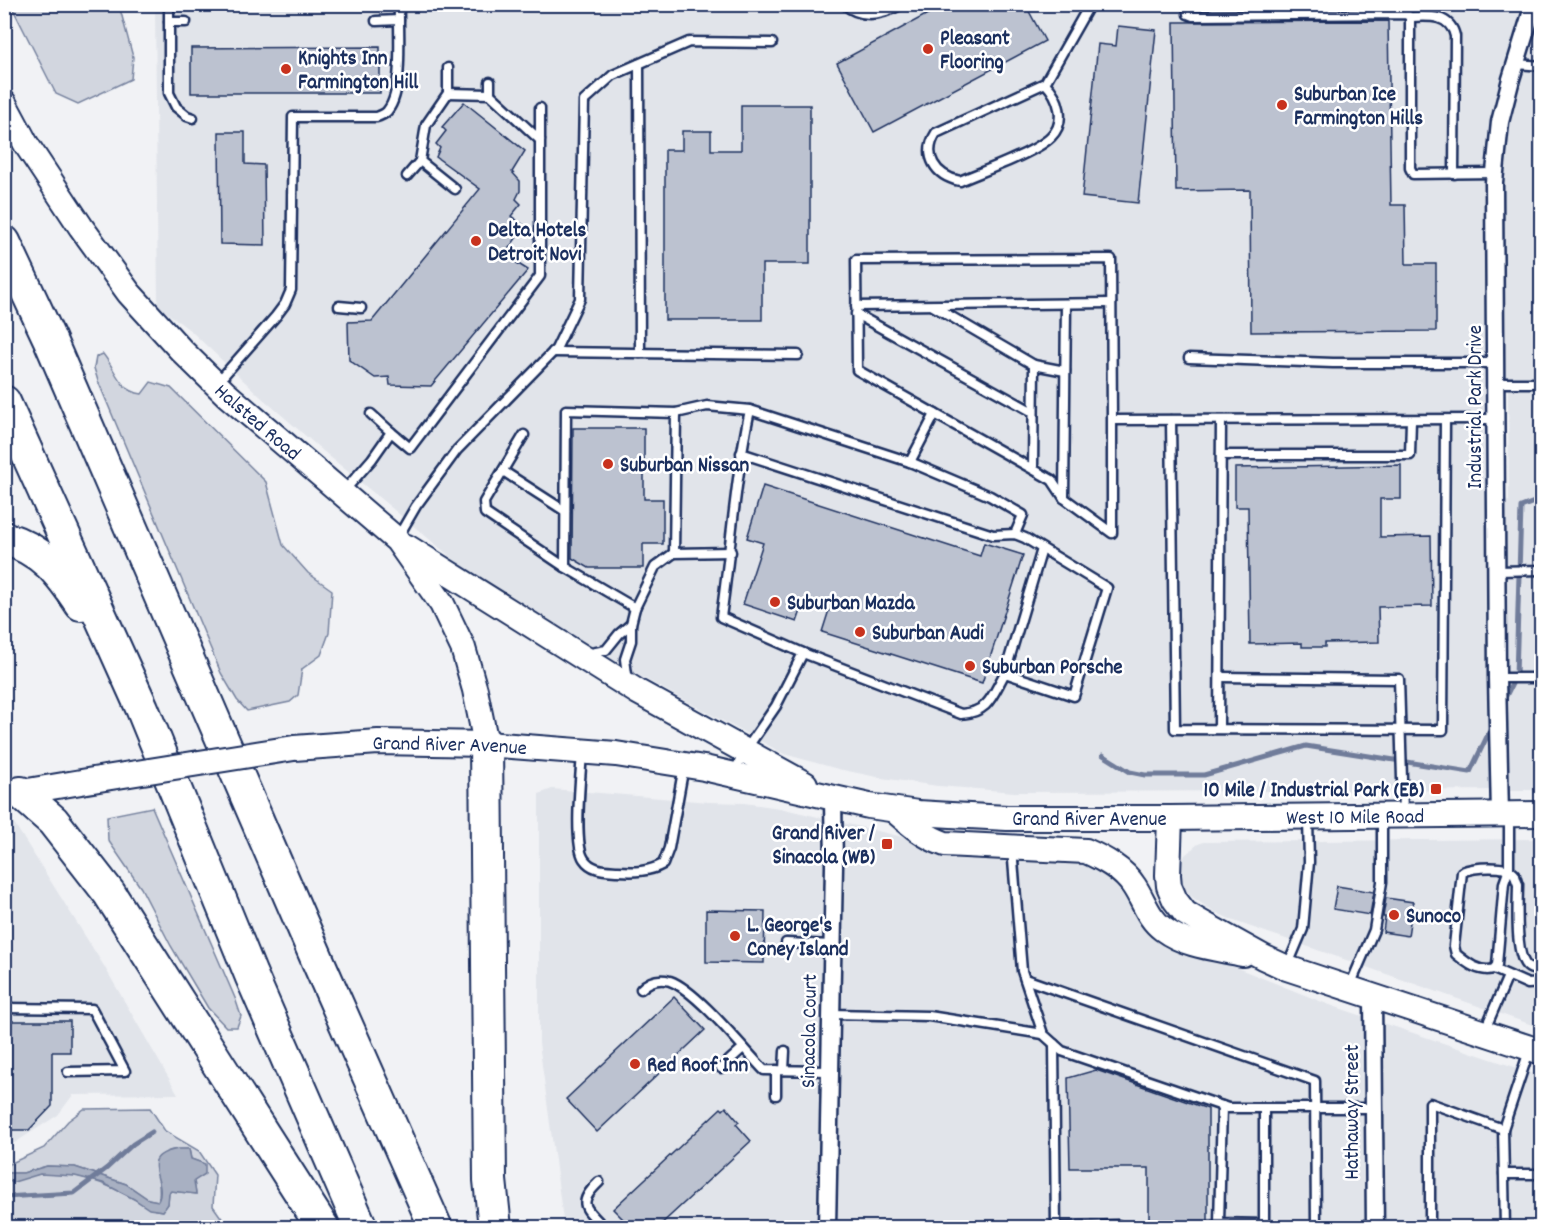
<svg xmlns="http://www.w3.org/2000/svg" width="1546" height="1232" font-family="Dekko,sans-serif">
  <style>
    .built { fill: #e1e4ea; fill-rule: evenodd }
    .green { fill: #d2d6df; stroke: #76829e; stroke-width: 1.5 }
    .water { fill: #a8b0c2; stroke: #707c9a; stroke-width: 1.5 }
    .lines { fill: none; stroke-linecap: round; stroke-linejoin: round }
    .stream { stroke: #707c9a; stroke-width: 5 }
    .building { fill: #bcc2d0; stroke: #1b2f5e; stroke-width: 1.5 }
    .service-casing { stroke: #1b2f5e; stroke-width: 13 }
    .minor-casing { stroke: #1b2f5e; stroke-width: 21 }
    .secondary-casing { stroke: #1b2f5e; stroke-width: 28 }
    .motorway-casing { stroke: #1b2f5e; stroke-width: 36 }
    .service { stroke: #fff; stroke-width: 8 }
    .minor { stroke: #fff; stroke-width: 16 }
    .secondary { stroke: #fff; stroke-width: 24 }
    .motorway { stroke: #fff; stroke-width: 32 }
    .secondary-bridge-casing { stroke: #1b2f5e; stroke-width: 28; stroke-linecap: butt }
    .secondary-bridge { stroke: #fff; stroke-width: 24 }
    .poi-dot { fill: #c8321e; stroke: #fff; stroke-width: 2 }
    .labels { text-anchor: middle; stroke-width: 5; stroke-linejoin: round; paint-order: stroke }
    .poi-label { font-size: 21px; font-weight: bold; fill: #1b2f5e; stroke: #fff; text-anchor: start }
    .street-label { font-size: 21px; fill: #1b2f5e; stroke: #fff }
  </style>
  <rect width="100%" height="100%" fill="#f1f2f5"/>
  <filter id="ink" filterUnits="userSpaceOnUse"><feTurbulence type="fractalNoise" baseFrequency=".0167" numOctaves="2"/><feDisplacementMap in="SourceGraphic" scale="12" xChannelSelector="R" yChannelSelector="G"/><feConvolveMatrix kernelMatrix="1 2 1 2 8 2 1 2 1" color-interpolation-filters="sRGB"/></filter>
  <g filter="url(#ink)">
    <g class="built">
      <path d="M155,5H1541V790L1015,792L938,786L882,778L838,769L784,754L564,635L487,587L323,451L262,398L191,331L158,306ZM1508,384L1509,501L1487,507L1486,385Z"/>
      <path d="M552,789L709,802L744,803L780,808L941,846L1099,862L1175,943L1327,1004L1541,1076V1227H564L539,1043V794Z"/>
      <path d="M14,823L104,966L178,1094L73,1095L58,1115L5,1149L4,824Z"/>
      <path d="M1541,839V1028L1234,921L1211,910L1192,897L1184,888L1180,881L1182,862L1185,855L1198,844L1204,842Z"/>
    </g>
    <g class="green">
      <path d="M11,5H119L133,57L131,79L78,104L56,94Z"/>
      <path d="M103,354C117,371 119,391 142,394L151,382L171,388L266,482L283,545L308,573L332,590L329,633L321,655L302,669L298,695L290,702L247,711L237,700L221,673L98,381L94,368L96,357Z"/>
      <path d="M152,807L235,998L241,1016L237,1027H226L208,1008L171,946L141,888L108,840L107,816Z"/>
      <path d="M150,1108L165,1131L199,1151L215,1175L213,1206L228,1227H5L4,1181C19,1183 27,1175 40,1174C52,1172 66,1174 77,1176C94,1180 110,1186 125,1194C139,1201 147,1209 163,1211L168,1204L169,1193L171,1191L196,1194L194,1181L198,1177L202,1163L191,1159L189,1149C176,1149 164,1149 156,1161C157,1172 162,1192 158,1201L148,1199L126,1184L75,1167L47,1166L23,1173H5V1166L44,1148L68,1121L84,1109Z"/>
    </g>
    <path class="water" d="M178,1149H189L191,1159L205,1164V1174L194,1181L196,1194L171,1191L169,1193L168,1204L163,1211L149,1209L134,1199L103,1183L75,1176L40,1174L14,1182L5,1181V1173H23L47,1166L75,1167L126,1184L148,1199L158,1201C169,1180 134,1157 178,1149Z"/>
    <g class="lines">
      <g class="stream">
        <path d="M1503,702L1516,676L1521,507L1542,499"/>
        <path d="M1103,755L1130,772L1145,775H1204L1306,746L1470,772L1493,724"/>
        <path d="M4,1197L74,1193L107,1168L133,1144L152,1132"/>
      </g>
    </g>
    <g class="building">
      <path d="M946,4H1025L1045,41L874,132L837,63Z"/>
      <path d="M1388,21L1391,205H1405L1406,264H1436V331L1251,332L1250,190L1176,191L1174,22Z"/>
      <path d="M1118,26L1156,30L1138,203L1082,197L1098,44L1116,46Z"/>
      <path d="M380,47V93H191V48Z"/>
      <path d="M464,102L525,151L512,172L520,181V191L516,199L521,204L511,216L525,226L504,255L528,270L431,386L390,385L389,377L375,378L349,360L348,322L372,321L480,189L436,157L440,148L436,144L446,131L442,127Z"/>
      <path d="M741,105H810V264H762V320H665V150H682V131H711V150H741Z"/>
      <path d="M219,132H245V164L264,165L265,245L220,244Z"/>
      <path d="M573,428H644V499H663V544H643V568H589L572,558Z"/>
      <path d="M1401,465V499H1380V537L1431,536L1432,606L1378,607L1379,642L1325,643V647H1302V643L1250,644L1248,507H1235V468Z"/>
      <path d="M763,486L980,556L984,543L1023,555L982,683L822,632L829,610L804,602L797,622L743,604L763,543L747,538Z"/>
      <path d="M1337,886L1374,892L1370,915L1333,909Z"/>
      <path d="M1386,898L1413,902L1408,936L1383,932L1385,917H1383Z"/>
      <path d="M706,910L765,911L764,963L706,962Z"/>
      <path d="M674,997L705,1030L597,1132L566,1099Z"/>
      <path d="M4,1021H70V1052H52V1106L29,1130H4Z"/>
      <path d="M1096,1070L1208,1109V1227H1149V1168H1070L1068,1078Z"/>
      <path d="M726,1107L739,1122L736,1124L751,1141L658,1227H631L613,1209L721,1108L723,1110Z"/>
    </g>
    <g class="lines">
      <g class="service-casing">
        <g id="service">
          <path d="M169,4V93L176,107L187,116L193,118"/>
          <path d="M844,4C862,20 884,14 902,4"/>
          <path d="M1187,4L1188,14L1193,16L1406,14L1410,17V168L1413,174L1495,173"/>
          <path d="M1379,14V4"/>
          <path d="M1410,17C1429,16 1450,14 1455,36L1454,174"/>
          <path d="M376,21L399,20"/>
          <path d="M169,22H186"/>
          <path d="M639,64L640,353"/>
          <path d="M1516,64L1542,66"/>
          <path d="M1045,83C1059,97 1067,121 1051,137C1035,153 983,171 960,181C935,176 922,155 936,133L1045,83L1090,4"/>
          <path d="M448,93L490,94L540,140"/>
          <path d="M490,94V82"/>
          <path d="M420,161L455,189"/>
          <path d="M407,176L420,161L426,125L448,93V68"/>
          <path d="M339,306L361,308"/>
          <path d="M856,306L1111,303"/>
          <path d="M933,306L1034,365"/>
          <path d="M856,314L1033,412"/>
          <path d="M553,352L798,355"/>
          <path d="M1189,358L1333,363H1496"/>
          <path d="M217,383L276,316L285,304L291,290L293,117H377C381,115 386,114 388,110C404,90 398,31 399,4"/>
          <path d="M1496,383H1542"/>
          <path d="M676,413L707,406L750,410"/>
          <path d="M371,414L391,432"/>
          <path d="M1112,420L1111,259L856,260L857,370L1052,480L1064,498L1112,533V420L1496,419"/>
          <path d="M1171,420L1175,729L1443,730L1445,420"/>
          <path d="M524,435L484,502L485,513L565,567"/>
          <path d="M741,453L993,535L1015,534L1025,538L1107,588L1074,696L1005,673C992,695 990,712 961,714L803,653"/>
          <path d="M1221,455H1410L1411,420"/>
          <path d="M910,462L990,496L1023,515L1015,534"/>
          <path d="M1033,468L1034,365L1065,371"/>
          <path d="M503,471L565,511"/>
          <path d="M344,491L372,459L391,432L410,448L540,276V108"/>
          <path d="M1064,498L1066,304"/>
          <path d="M398,537L416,506L457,450L556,349L580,299L584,101L613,75L689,42L772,43"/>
          <path d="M1497,571L1542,570"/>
          <path d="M635,608L565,567L566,410L676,413L674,553"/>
          <path d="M586,654L606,650L619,634L631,624"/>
          <path d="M1005,673L1042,549"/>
          <path d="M1221,677L1399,679L1403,812"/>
          <path d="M1497,678H1542"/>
          <path d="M628,682L625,659L631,641V624L635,608L655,567L674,553L731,552"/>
          <path d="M1219,727L1221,420"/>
          <path d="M582,752C581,774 573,843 584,859C592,871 606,870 618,871C634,872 649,872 663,864L669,848L684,766"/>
          <path d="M734,772L745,751L776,706L803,653L721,617C731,548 735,478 750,410L910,462L935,414"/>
          <path d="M1509,815V869L1504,883L1497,965L1494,969C1479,973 1467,963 1456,954L1454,946L1462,872C1473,867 1508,864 1515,875C1515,876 1517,883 1518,884C1518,901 1514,957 1528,967C1531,970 1537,970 1542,971"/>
          <path d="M1012,848L1022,971L1043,1034L1062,1051L1228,1108H1374"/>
          <path d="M786,943L832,945"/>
          <path d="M1287,967L1303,929L1309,862L1308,819"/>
          <path d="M1494,969L1528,984L1542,983"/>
          <path d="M1025,979L1315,1081L1316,1228"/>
          <path d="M1349,988L1374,930L1382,882V818"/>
          <path d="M641,989C649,981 659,978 670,981C696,990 743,1048 764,1070L830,1071"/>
          <path d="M4,1008L92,1009L125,1071L68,1072"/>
          <path d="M831,1014L929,1016L1043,1034"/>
          <path d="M1484,1032L1508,976"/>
          <path d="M1054,1044L1056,1228"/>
          <path d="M721,1068L743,1048"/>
          <path d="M784,1070L785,1051"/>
          <path d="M776,1095V1070"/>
          <path d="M1222,1106L1219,1223L1264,1224"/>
          <path d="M1504,1174H1542"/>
          <path d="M599,1182C576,1204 585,1208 605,1228"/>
          <path d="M1056,1227L1118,1225"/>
          <path d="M1264,1227V1108"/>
          <path d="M1430,1228V1103L1503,1129"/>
          <path d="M1505,1228L1503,1129L1529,1051"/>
        </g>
      </g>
      <g class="minor-casing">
        <g id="minor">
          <path d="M1500,815L1497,678L1494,182L1500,122L1511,79L1534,4"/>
          <path d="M1373,996L1375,1228"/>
          <path d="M827,1228L834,866L833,799"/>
        </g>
      </g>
      <g class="secondary-casing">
        <g id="secondary">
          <path id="s1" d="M4,103L26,144L81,227L129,293L181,350L226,394L397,540L442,604L463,648L475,690L486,744"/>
          <path d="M407,547L638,692L805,784"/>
          <path id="s2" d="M294,748L378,742L486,744L616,754L704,768L869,806L918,813L951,815L1007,818H1170L1542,814"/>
          <path d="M4,795L105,778"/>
          <path d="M894,810C911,825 925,837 945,844L1086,851C1104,859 1123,869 1134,886C1144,901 1148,918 1163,929C1186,946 1215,948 1243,954"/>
          <path d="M1170,818L1168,875L1169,886L1175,900L1185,913L1200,922L1263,957L1287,968L1542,1052"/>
        </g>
      </g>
      <g class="motorway-casing">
        <g id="motorway">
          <path d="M4,242L49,338L321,968L436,1228"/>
          <path d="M4,402L142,708L251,975L361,1228"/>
          <path d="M4,538C43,550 60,572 81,604"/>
          <path d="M486,744L490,1180L495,1228"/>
          <path d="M21,793L53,821L109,893L323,1228"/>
        </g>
      </g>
      <use href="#service" class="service"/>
      <use href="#minor" class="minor"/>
      <use href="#secondary" class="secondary"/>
      <use href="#motorway" class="motorway"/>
      <g class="secondary-bridge-casing">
        <path id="secondary-bridge" d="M105,778L294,748"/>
      </g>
      <use href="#secondary-bridge" class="secondary-bridge"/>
    </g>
  </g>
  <g class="poi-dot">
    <circle cx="928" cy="49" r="6"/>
    <circle cx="286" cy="69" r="6"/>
    <circle cx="1282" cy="105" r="6"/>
    <circle cx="476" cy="241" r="6"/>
    <circle cx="608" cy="464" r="6"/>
    <circle cx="775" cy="602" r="6"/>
    <circle cx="860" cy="632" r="6"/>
    <circle cx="970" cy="666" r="6"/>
    <rect x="1430" y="783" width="12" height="12" rx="3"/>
    <rect x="881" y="838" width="12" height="12" rx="3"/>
    <circle cx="1394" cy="915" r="6"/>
    <circle cx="735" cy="936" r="6"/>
    <circle cx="635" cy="1064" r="6"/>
  </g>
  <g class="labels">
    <g class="poi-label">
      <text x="940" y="44">Pleasant<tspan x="940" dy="24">Flooring</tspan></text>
      <text x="298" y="64">Knights Inn<tspan x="298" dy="24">Farmington Hill</tspan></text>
      <text x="1294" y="100">Suburban Ice<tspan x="1294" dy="24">Farmington Hills</tspan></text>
      <text x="488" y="236">Delta Hotels<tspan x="488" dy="24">Detroit Novi</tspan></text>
      <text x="620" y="471">Suburban Nissan</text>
      <text x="787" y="609">Suburban Mazda</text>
      <text x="872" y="639">Suburban Audi</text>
      <text x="982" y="673">Suburban Porsche</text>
      <text x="1424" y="796" text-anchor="end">10 Mile / Industrial Park (EB)</text>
      <text x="875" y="839" text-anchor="end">Grand River /<tspan x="875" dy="24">Sinacola (WB)</tspan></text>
      <text x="1406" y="922">Sunoco</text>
      <text x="747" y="931">L. George's<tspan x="747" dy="24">Coney Island</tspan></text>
      <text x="647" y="1071">Red Roof Inn</text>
    </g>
    <g class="street-label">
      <text transform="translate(1474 407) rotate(-90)" y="7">Industrial Park Drive</text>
      <text dy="7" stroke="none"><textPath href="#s1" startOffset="410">Halsted Road</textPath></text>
      <text dy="7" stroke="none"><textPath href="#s2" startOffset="156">Grand River Avenue</textPath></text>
      <text dy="7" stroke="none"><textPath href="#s2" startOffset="1068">West 10 Mile Road</textPath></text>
      <text dy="7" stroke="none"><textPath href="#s2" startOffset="802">Grand River Avenue</textPath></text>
      <text transform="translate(808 1031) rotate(-89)" y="7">Sinacola Court</text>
      <text transform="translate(1351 1112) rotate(-90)" y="7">Hathaway Street</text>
    </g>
  </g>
  <rect width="1546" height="1232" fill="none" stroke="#fff" stroke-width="24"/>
  <rect x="12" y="12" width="1522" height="1208" fill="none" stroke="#1b2f5e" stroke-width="2" filter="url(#ink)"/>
</svg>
